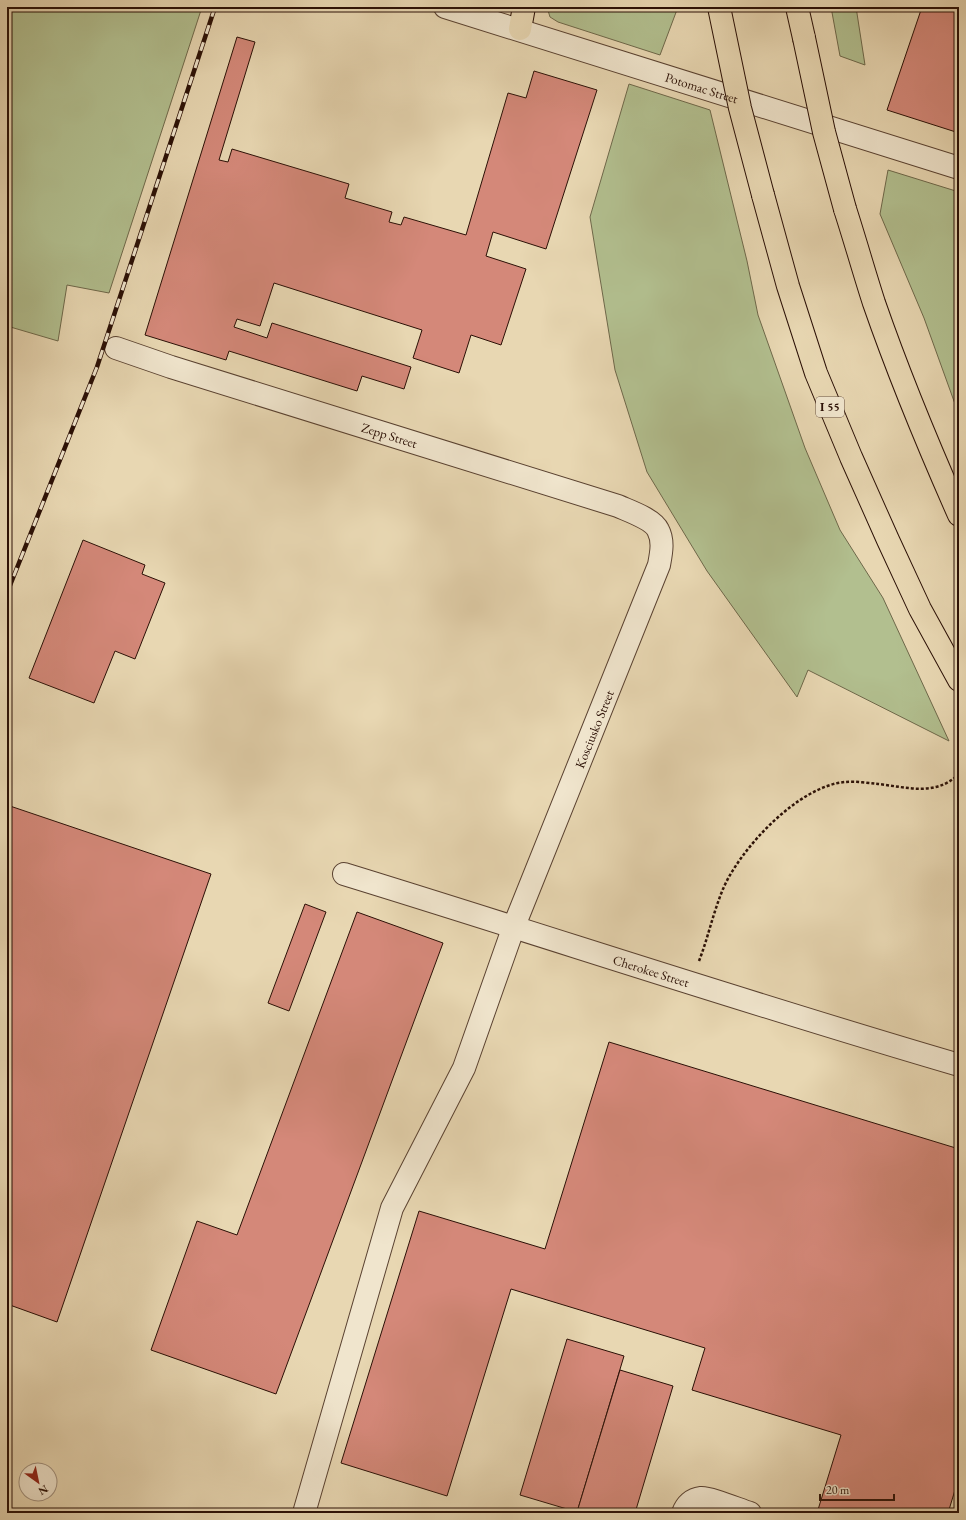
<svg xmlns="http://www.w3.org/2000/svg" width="966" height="1520" font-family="'EB Garamond',serif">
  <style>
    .green { fill: #b2bf8f; stroke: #6e684a }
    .building { fill: #d48879; stroke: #2b1006 }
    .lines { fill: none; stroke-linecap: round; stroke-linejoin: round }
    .minor-casing { stroke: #5a4231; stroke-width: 24 }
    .highway-casing { stroke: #2b1006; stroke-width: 24 }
    .path { stroke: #2b1006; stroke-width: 2.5; stroke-dasharray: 3 2; stroke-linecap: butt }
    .minor { stroke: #f0e5cd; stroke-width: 22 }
    .highway { stroke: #e8d7b2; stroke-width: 22 }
    .rail-casing { stroke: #2b1006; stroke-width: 4.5 }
    .rail { stroke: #f0e5cd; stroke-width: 3; stroke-dasharray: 9; stroke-linecap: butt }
    .highway-bridge-casing { stroke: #2b1006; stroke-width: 24; stroke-linecap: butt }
    .highway-bridge { stroke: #e8d7b2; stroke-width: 22 }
    .labels { text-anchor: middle; stroke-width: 3.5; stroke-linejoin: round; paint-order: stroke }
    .shield { fill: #f0e5cd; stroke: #665042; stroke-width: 1 }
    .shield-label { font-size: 12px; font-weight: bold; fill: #2b1006 }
    .street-label { font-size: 13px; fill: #2b1006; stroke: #f0e5cd }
  </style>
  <rect width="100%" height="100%" fill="#e8d7b2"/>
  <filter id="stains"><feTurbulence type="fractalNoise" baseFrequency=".005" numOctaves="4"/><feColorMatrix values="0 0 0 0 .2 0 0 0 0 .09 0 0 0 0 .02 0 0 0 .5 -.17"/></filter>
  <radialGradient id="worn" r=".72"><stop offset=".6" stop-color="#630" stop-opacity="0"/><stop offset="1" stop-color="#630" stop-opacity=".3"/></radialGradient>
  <g class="green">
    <path d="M7,7H202L109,293L67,285L58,341L7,326Z"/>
    <path d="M547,7H678L660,55L558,22L550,17Z"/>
    <path d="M831,7H856L865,65L840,56Z"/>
    <path d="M629,84L710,110L747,261L758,315L805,448L840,530L883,598L949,741L808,670L797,697L707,571L647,472L615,370L590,217Z"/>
    <path d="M888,170L959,192V415L924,318L880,214Z"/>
  </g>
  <g class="building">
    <path d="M922,7H959V133L887,110Z"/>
    <path d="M237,37L255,42L219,160L228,162L232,149L349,184L345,198L392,212L389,222L401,225L404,217L466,235L508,93L526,98L534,71L597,90L546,249L493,232L486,256L526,269L501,345L471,335L459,373L413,358L422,330L274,283L260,326L237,319L234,327L267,338L272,323L411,367L404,389L362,376L357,391L229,351L226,360L145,335Z"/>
    <path d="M83,540L145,565L142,574L165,583L135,659L115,651L94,703L29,678Z"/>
    <path d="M7,805L211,874L57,1322L7,1304Z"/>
    <path d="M305,904L326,912L289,1011L268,1003Z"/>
    <path d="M357,912L443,943L276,1394L151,1350L197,1221L237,1235Z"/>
    <path d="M609,1042L959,1149V1477L948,1513H817L841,1435L692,1390L705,1348L511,1289L447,1496L341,1463L419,1211L545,1249Z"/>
    <path d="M567,1339L624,1356L577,1512L520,1495Z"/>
    <path d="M620,1370L673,1386L635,1513H580L577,1512Z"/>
  </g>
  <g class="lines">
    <g class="minor-casing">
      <g id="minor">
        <path id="s1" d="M445,7L959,168"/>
        <path id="s2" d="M116,348L171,367L618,506C629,511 653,519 658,530C664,541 661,554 659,565L514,926L464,1068L392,1208L304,1513"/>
        <path id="s3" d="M344,874C549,937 753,1005 959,1065"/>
        <path d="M683,1513C686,1505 692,1499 701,1498C709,1497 740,1510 750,1513"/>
      </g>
    </g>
    <g class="highway-casing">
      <g id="highway">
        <path d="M797,7L804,38"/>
        <path d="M520,29L524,7"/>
        <path d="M763,195L788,286L816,373L851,457L888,540L920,609L959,680"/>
        <path d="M845,209C855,240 864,272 874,303C899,375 928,445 959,515"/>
      </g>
    </g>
    <path class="path" d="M699,961C708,938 713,913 723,889C740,849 798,786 845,782C855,781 868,783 878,784C907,787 935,797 959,774"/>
    <use href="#minor" class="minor"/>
    <use href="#highway" class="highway"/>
    <g class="rail-casing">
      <path id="rail" d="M7,593L97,367L215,7"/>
    </g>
    <use href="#rail" class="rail"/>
    <g class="highway-bridge-casing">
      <g id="highway-bridge">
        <path d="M719,7L740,108L763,195"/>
        <path d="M804,38L824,132L845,209"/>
      </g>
    </g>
    <use href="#highway-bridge" class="highway-bridge"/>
  </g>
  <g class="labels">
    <rect class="shield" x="816" y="397" width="28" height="20" rx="3"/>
    <g class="shield-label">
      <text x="830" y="411">I 55</text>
    </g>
    <g class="street-label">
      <text dy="5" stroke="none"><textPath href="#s1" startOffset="269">Potomac Street</textPath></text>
      <text dy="5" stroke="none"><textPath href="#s2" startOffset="287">Zepp Street</textPath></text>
      <text transform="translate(594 729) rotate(-68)" y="5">Kosciusko Street</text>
      <text dy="5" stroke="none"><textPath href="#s3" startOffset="322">Cherokee Street</textPath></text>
    </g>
  </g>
  <rect width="966" height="1520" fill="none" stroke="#e8d7b2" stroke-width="24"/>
  <rect x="8" y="8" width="950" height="1504" fill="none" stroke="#2b1006" stroke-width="2"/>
  <rect x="12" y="12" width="942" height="1496" fill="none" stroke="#2b1006"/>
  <g transform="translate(38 1482) rotate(147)"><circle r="19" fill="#f0e5cd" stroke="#a1907d"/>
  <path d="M0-3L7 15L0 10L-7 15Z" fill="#8f2418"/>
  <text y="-6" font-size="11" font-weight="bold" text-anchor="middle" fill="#2b1006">N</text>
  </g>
  <path d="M820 1494v6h74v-6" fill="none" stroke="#2b1006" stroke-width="2"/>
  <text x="826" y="1494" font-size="12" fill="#2b1006" stroke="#f0e5cd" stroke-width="3" paint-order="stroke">20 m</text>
  <rect width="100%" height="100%" filter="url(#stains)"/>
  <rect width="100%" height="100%" fill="url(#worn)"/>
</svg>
